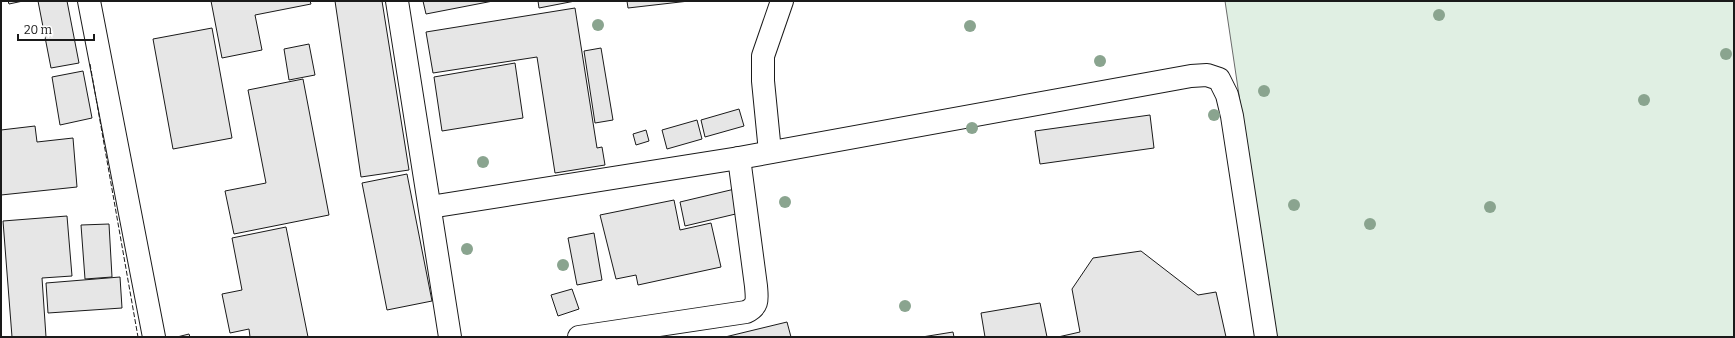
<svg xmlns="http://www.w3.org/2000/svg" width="1735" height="338" font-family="Bitter,serif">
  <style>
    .green { fill: #e0efe3; stroke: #6a6a6a }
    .building { fill: #e6e6e6; stroke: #1a1a1a }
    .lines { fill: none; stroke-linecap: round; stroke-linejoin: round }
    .minor-casing { stroke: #1a1a1a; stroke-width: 24 }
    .minor { stroke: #fff; stroke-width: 22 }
    .fence { stroke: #1a1a1a; stroke-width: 1; stroke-dasharray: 5 2; stroke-linecap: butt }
    .tree { fill: #8aa48f }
  </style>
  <rect width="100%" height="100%" fill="#fff"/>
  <path class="green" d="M1225,1H1734V337H1275Z"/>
  <g class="building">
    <path d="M8,1H23L9,4Z"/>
    <path d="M38,1H67L79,63L51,68Z"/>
    <path d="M211,1H310L311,4L255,15L262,50L222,58Z"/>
    <path d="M335,1H382L409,170L361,177Z"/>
    <path d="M423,1H493L426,14Z"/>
    <path d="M538,1H575L539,8Z"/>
    <path d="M627,1H689L628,8Z"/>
    <path d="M575,8L597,148L602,147L605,165L555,173L537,57L433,73L426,32Z"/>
    <path d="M212,28L232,138L173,149L153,39Z"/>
    <path d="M309,44L315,75L289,80L284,49Z"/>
    <path d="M601,48L613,120L595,123L584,51Z"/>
    <path d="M515,63L523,118L442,131L434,77Z"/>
    <path d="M83,71L92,118L60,125L52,77Z"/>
    <path d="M303,79L329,215L234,234L225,191L266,183L248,90Z"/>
    <path d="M739,109L744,126L705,137L701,120Z"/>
    <path d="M1150,115L1154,148L1040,164L1035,131Z"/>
    <path d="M697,120L702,139L667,149L662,130Z"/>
    <path d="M35,126L37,142L73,138L77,187L1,195V130Z"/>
    <path d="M646,130L649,141L636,145L633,134Z"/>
    <path d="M407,174L432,301L387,310L362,183Z"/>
    <path d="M739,188L744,212L685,226L680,202Z"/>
    <path d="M674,200L680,230L711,223L721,267L638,285L636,275L616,279L600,215Z"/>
    <path d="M67,216L72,276L42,278L46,337H12L3,221Z"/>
    <path d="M109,224L112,277L85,279L81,225Z"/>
    <path d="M286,227L308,337H250L249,329L230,333L222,294L242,290L232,238Z"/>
    <path d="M594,233L602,280L577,285L568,238Z"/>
    <path d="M1141,251L1198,295L1216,292L1226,337H1058L1080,332L1072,289L1093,258Z"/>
    <path d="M120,277L122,308L48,313L46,283Z"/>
    <path d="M572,289L579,309L558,316L551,295Z"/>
    <path d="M1040,303L1047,337H985L981,313Z"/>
    <path d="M787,322L791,337H725Z"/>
    <path d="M953,332L954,337H922Z"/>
    <path d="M189,334L190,337H177Z"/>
  </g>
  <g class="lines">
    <g class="minor-casing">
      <g id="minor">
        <path d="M89,1L154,337"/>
        <path d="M397,1L450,337"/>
        <path d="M770,152L763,81V56L782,1"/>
        <path d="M430,207L739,158L1191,76L1207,75L1219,79L1227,95L1232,116L1266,337"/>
        <path d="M579,337L746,312C759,306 757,299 756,286L739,158"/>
      </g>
    </g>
    <use href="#minor" class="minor"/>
    <path class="fence" d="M90,64L138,337"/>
  </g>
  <g class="tree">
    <circle cx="1439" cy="15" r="6"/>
    <circle cx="598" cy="25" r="6"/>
    <circle cx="970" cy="26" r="6"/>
    <circle cx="1726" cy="54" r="6"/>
    <circle cx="1100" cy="61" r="6"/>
    <circle cx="1264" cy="91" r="6"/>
    <circle cx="1644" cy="100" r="6"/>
    <circle cx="1214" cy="115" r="6"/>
    <circle cx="972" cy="128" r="6"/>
    <circle cx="483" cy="162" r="6"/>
    <circle cx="785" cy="202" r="6"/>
    <circle cx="1294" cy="205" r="6"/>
    <circle cx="1490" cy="207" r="6"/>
    <circle cx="1370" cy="224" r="6"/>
    <circle cx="467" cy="249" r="6"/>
    <circle cx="563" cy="265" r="6"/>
    <circle cx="905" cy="306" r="6"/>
  </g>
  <rect width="1735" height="338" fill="none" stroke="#1a1a1a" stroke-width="4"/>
  <path d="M18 34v6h76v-6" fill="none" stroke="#1a1a1a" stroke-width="2"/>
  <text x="24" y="34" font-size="12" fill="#1a1a1a" stroke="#ffffff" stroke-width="3" paint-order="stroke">20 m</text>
</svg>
